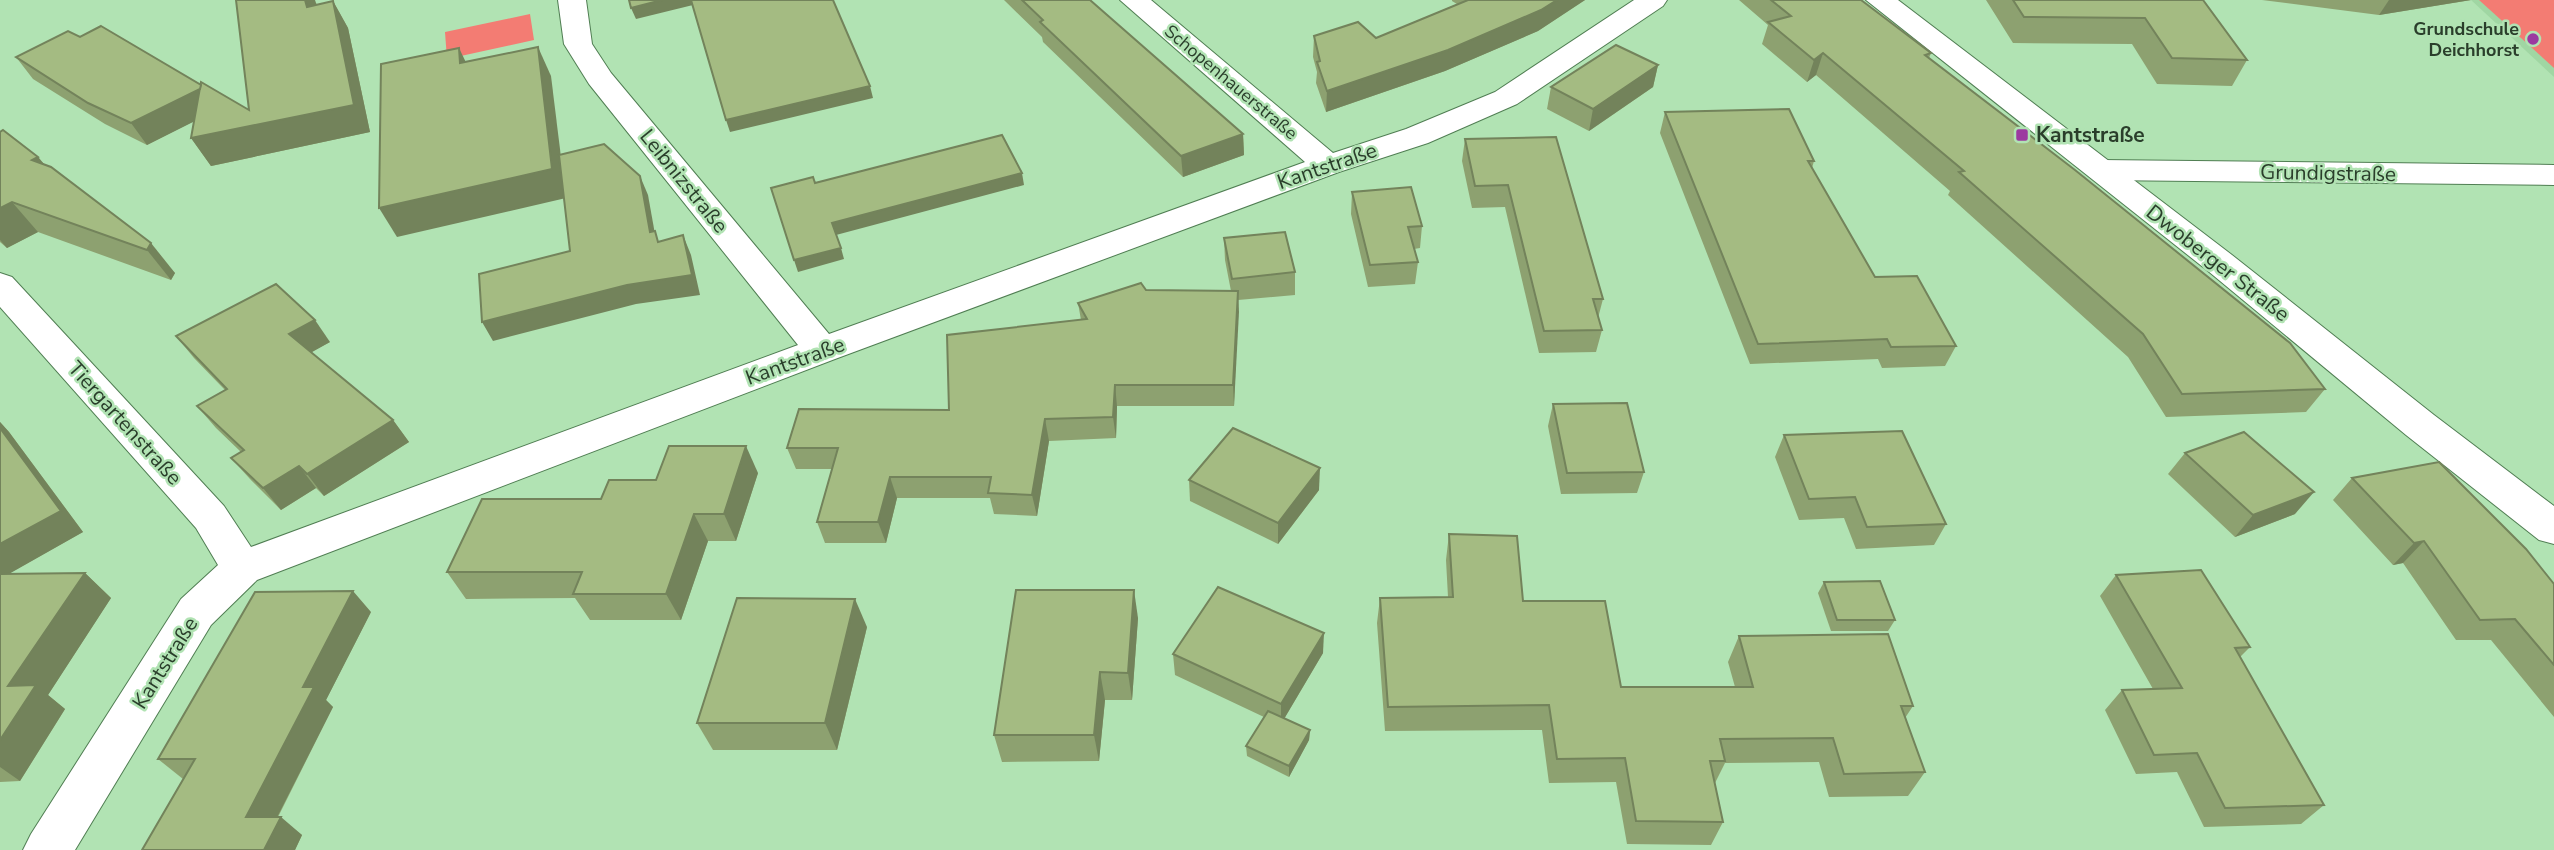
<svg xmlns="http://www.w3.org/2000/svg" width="2554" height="850" font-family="'Nunito Sans',sans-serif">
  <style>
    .built { fill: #a0d6a3 }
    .green { fill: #f37c73 }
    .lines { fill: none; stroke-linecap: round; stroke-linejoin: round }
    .minor-casing { stroke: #507e53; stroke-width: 2 }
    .tertiary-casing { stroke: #507e53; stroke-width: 2 }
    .minor { fill: #fff; fill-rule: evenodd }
    .tertiary { fill: #fff; fill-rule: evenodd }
    .wall { fill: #8da170 }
    .shaded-wall { fill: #73835b }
    .building { fill: #a4bb82; stroke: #73835b; stroke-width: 2 }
    .poi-dot { fill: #9c39a0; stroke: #b1e3b3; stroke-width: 2.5 }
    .labels { text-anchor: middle; stroke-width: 5; stroke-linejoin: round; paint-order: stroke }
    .far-poi-label { font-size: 18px; font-weight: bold; fill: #2a3e2b; stroke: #b1e3b3; text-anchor: end }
    .far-street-label { font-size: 18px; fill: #2a3e2b; stroke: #b1e3b3 }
    .poi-label { font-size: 21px; font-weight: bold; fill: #2a3e2b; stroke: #b1e3b3; text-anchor: start }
    .street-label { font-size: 21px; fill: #2a3e2b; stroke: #b1e3b3 }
  </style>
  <rect width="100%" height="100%" fill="#b1e3b3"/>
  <path class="built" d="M2471,0H2554V77Z"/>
  <g class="green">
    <path d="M2479,0H2554V68Z"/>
    <path d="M530,14L534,40L447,59L445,32Z"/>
  </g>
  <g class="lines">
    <g class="minor-casing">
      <g id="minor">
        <path d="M558,0H586L592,44L611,73L829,334L1305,162L1120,0H1151L1333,153L1406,129L1495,92L1634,0H1667L1663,6L1517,104L1428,143L1339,172L835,359L257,580L211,625L75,850H23L31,834L181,599L218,565L196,528L0,307V273L12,277L224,506L251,547L798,345L589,84L564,44Z"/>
        <path d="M2101,160L2554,165V185L2101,180L2090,177L2085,170L2090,163Z"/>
      </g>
    </g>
    <g class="tertiary-casing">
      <path id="tertiary" d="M1866,0H1898L2232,255L2434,415L2554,506V544L2539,540L2406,435L2208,271Z"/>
    </g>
    <use href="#minor" class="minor"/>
    <use href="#tertiary" class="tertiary"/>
  </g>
  <g class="wall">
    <path d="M1004,0H1090L1243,134L1244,155L1183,177L1043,42L1042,37Z"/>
    <path d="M1452,0H1585L1538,31L1445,71L1326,112L1316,83L1317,72L1313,57L1314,36L1376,38L1457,4L1452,1Z"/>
    <path d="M1739,0H1861L1931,53L1929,58L2325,389L2306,412L2166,417L2128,357L1948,195L1950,191L1816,75L1807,82L1762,44L1768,25Z"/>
    <path d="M1986,0H2203L2247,60L2232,86L2157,84L2132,44L2013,43Z"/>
    <path d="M2262,0H2471L2379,15Z"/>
    <path d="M333,1L348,28L370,132L211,166L191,138L194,121L147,145L105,124L33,79L16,57L201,85L249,110L316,3L317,5Z"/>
    <path d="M1658,65L1653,87L1589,131L1547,109L1551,87Z"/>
    <path d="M1665,112L1814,161L1812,168L1875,277L1956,346L1945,366L1882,368L1878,359L1750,364L1660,133Z"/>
    <path d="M0,132L38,157L44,164L175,273L171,280L38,232L7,248L0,242Z"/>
    <path d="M1556,137L1603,299L1598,318L1602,330L1596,352L1539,353L1505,207L1472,208L1462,161L1465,139Z"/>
    <path d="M1352,192L1422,226L1420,248L1414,249L1418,262L1415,284L1368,287L1351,214Z"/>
    <path d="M1224,238L1295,272V295L1238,300L1234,406H1117L1116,438L1049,441L1037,516L994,514L990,498H897L886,543H825L817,522L832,469H796L787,448L949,410L1081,320L1078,303L1146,290L1231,291L1225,260Z"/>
    <path d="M176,336L330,342L311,352L393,420L409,442L324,496L316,488L281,510L250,479L231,458L241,452L216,428L197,406L225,390L194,358Z"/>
    <path d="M1553,404L1644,472L1637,493L1561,494L1548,426Z"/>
    <path d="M0,422L9,432L83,532L8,574L85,573L111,598L48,695L65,709L20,781L0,782Z"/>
    <path d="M1784,435L1946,524L1934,545L1856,549L1844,518L1799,520L1775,457Z"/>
    <path d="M2185,453L2295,514L2235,537L2168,474Z"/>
    <path d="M758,473L736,541H708L681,620H590L575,598L466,599L447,572L601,499L656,480Z"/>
    <path d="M2352,478L2554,584V717L2491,640H2456L2403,563L2393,565L2333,500Z"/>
    <path d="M1189,480L1319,490L1278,544L1190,501Z"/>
    <path d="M1449,534L1621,687H1735L1728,662L1739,636L1913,706L1905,718L1925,772L1908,796L1829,797L1819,762L1725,763L1715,783L1723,822L1711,845L1627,844L1616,782L1549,783L1542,730L1385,731L1377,623L1380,598L1448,597L1446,560Z"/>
    <path d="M2116,575L2250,647L2240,657L2324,805L2301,824L2204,827L2177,772L2136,774L2105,710L2122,690L2153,689L2100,596Z"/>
    <path d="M1824,582L1895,620L1888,631H1831L1818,593Z"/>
    <path d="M371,612L326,700L333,707L278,817L302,835L295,850H142L183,779L158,759Z"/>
    <path d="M1138,618L1132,700H1105L1099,761L1002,762L994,735Z"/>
    <path d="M867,627L837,750H713L697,723Z"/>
    <path d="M1323,653L1284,719L1310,730L1309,740L1289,777L1247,756L1246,746L1264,717L1175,675L1173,654Z"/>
  </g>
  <g class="shaded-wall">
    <path d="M305,0H315L316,3L322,34L307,7Z"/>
    <path d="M662,0H691L693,5L636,19L631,8Z"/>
    <path d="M1557,0H1585L1538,31L1445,71L1326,112L1327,91Z"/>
    <path d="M2389,0H2471L2379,15Z"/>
    <path d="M333,1L348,28L370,132L211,166L191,138L354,105Z"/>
    <path d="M538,47L551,76L566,198L397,237L379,208Z"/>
    <path d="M459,48L473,77L460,63Z"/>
    <path d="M1823,53L1816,75L1807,82L1814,60Z"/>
    <path d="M1658,65L1653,87L1589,131L1593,109Z"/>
    <path d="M870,86L873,98L730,132L726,120Z"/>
    <path d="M204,87L219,109L147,145L131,123Z"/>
    <path d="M1243,134L1244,155L1183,177L1181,156Z"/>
    <path d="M38,157L63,187L32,160Z"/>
    <path d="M1022,173L1024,185L836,235L832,223Z"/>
    <path d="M640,176L648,195L658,251L650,232Z"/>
    <path d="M12,202L38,232L7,248L0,240V208Z"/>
    <path d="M683,235L691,255L700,295L636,304L493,341L482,322Z"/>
    <path d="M151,243L175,273L171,280L147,250Z"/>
    <path d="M841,248L844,259L798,272L794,260Z"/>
    <path d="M1238,291L1239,312L1234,406L1233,385Z"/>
    <path d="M315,320L330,342L305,356L289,334Z"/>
    <path d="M1115,385L1117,406L1116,438L1113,417Z"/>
    <path d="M1045,419L1049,441L1037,516L1032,495Z"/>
    <path d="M393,420L409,442L324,496L307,474Z"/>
    <path d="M0,422L9,432L83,532L0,579Z"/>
    <path d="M746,446L758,473L736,541L724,514Z"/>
    <path d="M299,466L316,488L281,510L263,488Z"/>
    <path d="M1320,468L1319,490L1278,544V523Z"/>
    <path d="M890,477L897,498L886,543L878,522Z"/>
    <path d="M2314,492L2295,514L2235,537L2253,515Z"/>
    <path d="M694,514L708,541L681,620L666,594Z"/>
    <path d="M2424,541L2403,563L2393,565L2414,543Z"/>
    <path d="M85,573L111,598L48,695L65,709L20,781L0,767V740L8,686Z"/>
    <path d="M1134,590L1138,618L1132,700L1128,673Z"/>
    <path d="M353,591L371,612L326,700L333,707L268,835L246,817L303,687Z"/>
    <path d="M855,599L867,627L837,750L825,723Z"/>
    <path d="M1324,633L1323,653L1281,724V704Z"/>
    <path d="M1100,672L1105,700L1099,761L1094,735Z"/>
    <path d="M1310,730L1309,740L1289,777V766Z"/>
    <path d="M281,817L302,835L295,850H264Z"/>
  </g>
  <g class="building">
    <path d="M236,0H305L307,7L333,1L354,105L191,138L201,82L249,110Z"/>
    <path d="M629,0H662L631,8Z"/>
    <path d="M691,0H833L870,86L726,120Z"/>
    <path d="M1022,0H1090L1243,134L1181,156L1040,22L1043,20Z"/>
    <path d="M1468,0H1557L1541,10L1448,50L1327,91L1317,62L1320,61L1314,36L1358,22L1376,38Z"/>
    <path d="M1771,0H1861L1931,53L1925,55L2075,170L2290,343L2325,389L2182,394L2143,334L1959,172L1964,171L1823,53L1814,60L1768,22L1791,16Z"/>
    <path d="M2013,0H2203L2247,60L2172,58L2145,18L2024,17Z"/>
    <path d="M101,26L201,85L200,89L131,123L88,103L16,57L68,31L80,37Z"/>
    <path d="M1616,45L1658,65L1593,109L1551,87Z"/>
    <path d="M538,47L552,169L379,208L381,64L459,48L460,63Z"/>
    <path d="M1789,109L1814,161H1808L1875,277L1917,276L1956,346L1891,347L1887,339L1758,344L1665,112Z"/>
    <path d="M3,130L38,157L32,160L51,167L151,243L147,250L12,202L0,208V132Z"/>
    <path d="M1002,135L1022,173L832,223L841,248L794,260L771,188L813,177L815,183Z"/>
    <path d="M1556,137L1603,299H1593L1602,330L1544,331L1508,185L1475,186L1465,139Z"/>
    <path d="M604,144L640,176L650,232L655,231L658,242L683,235L692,275L627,285L482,322L479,274L570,251L559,155Z"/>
    <path d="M1411,187L1422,226L1408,227L1418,262L1370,265L1352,192Z"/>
    <path d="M1285,232L1295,272L1232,279L1224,238Z"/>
    <path d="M1141,283L1146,290L1238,291L1233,385H1115L1113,417L1045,419L1032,495L988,493L991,477H890L878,522H817L838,448H787L799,409L949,410L947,335L1087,319L1078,303Z"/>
    <path d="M276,284L315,320L289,334L393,420L307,474L299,466L263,488L231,458L244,450L197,406L227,389L176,336Z"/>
    <path d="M1627,403L1644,472L1567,473L1553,404Z"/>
    <path d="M0,428L61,511L0,544Z"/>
    <path d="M1233,428L1320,468L1278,523L1189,480Z"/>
    <path d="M1902,431L1946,524L1867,527L1855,497L1809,499L1784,435Z"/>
    <path d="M2244,432L2314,492L2253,515L2185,453Z"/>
    <path d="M669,446H746L724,514H694L666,594H573L582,572H447L482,499H601L609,480H656Z"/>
    <path d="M2439,462L2526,549L2554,584V665L2515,619L2480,620L2424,541L2414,543L2352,478Z"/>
    <path d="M1449,534L1517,536L1523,601H1605L1621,687H1753L1739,636L1888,634L1913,706H1901L1925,772L1844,774L1833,738L1720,739L1725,761H1710L1723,822L1636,821L1625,758L1557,759L1549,705L1388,707L1380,598L1453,597Z"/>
    <path d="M2201,570L2250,647L2235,648L2324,805L2225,808L2197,753L2154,755L2122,690L2182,688L2116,575Z"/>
    <path d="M85,573L8,686L36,685L0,740V574Z"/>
    <path d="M1880,581L1895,620H1837L1824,582Z"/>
    <path d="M1218,587L1324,633L1281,704L1173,654Z"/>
    <path d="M1016,590H1134L1128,673L1100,672L1094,735H994Z"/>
    <path d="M353,591L303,687H314L246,817H281L264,850H142L195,759H158L255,592Z"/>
    <path d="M737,598L855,599L825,723H697Z"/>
    <path d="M1268,711L1310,730L1289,766L1246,746Z"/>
  </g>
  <g class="poi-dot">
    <circle cx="2533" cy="39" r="7"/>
    <rect x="2015" y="128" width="14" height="14" rx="3.5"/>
  </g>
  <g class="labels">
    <g class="far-poi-label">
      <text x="2519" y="35">Grundschule<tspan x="2519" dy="21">Deichhorst</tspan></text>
    </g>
    <g class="far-street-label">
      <text transform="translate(1231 82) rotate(40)" y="6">Schopenhauerstraße</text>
    </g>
    <g class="poi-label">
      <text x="2036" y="142">Kantstraße</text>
    </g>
    <g class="street-label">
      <text transform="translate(1327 166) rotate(-19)" y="7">Kantstraße</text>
      <text transform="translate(2328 173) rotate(1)" y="7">Grundigstraße</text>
      <text transform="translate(684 181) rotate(51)" y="7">Leibnizstraße</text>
      <text transform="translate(2218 263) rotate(38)" y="7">Dwoberger Straße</text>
      <text transform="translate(795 361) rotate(-20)" y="7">Kantstraße</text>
      <text transform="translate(125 423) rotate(48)" y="7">Tiergartenstraße</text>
      <text transform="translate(165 663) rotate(-58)" y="7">Kantstraße</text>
    </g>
  </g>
</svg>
